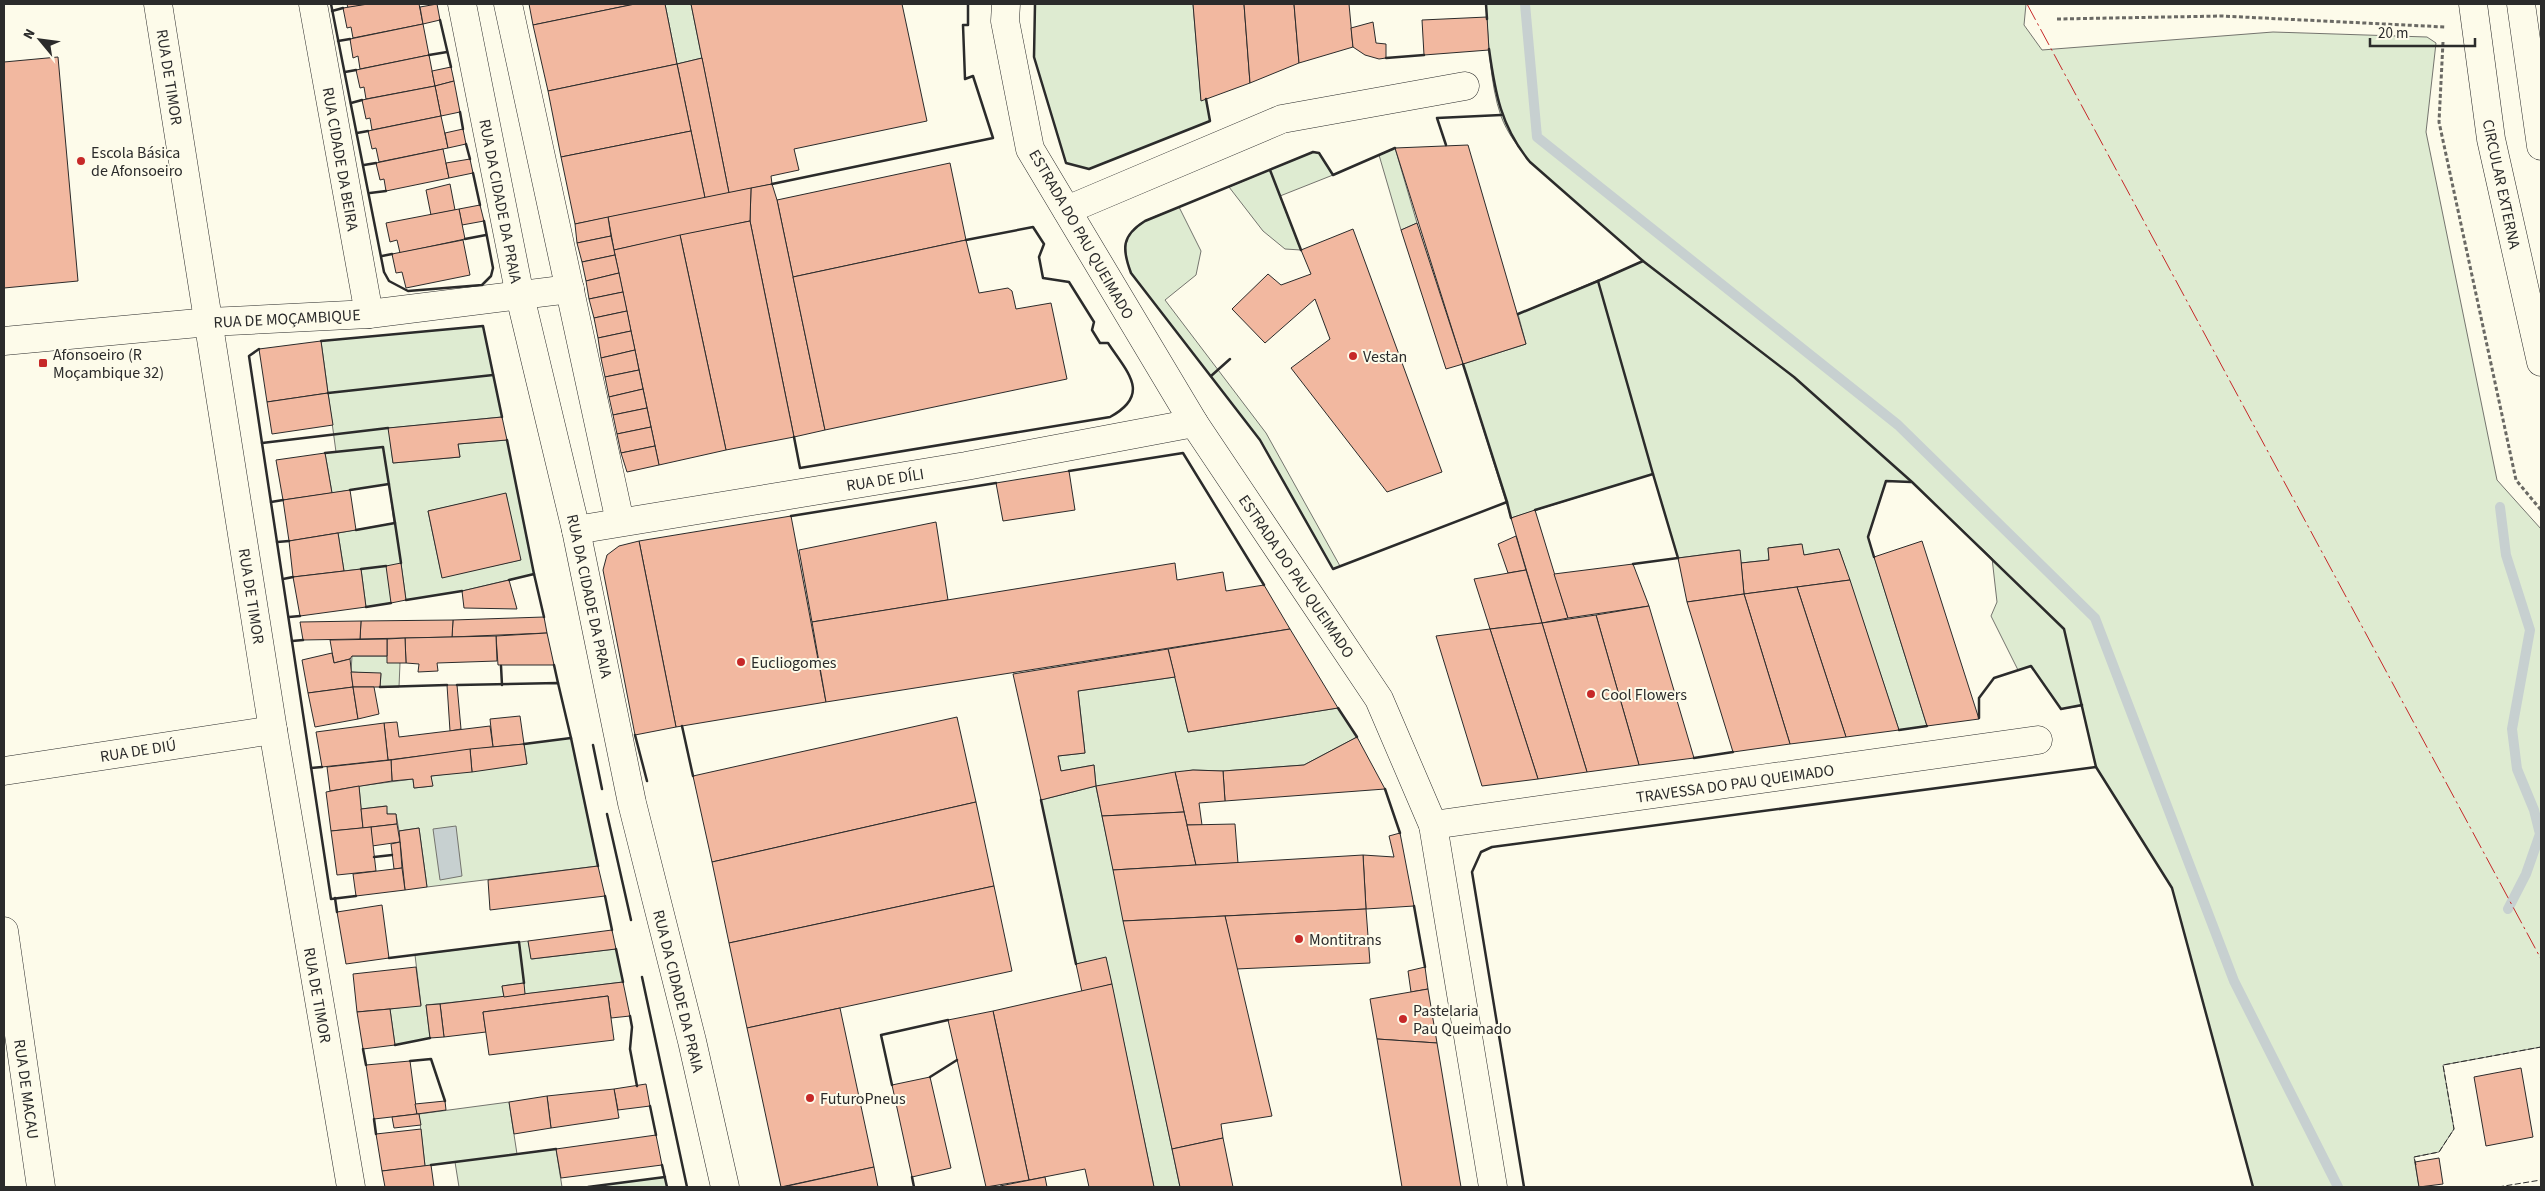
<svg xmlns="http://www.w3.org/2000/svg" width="2545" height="1191" font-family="'Source Sans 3',sans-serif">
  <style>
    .green { fill: #deebd1; stroke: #74746e; fill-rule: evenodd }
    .water { fill: #c7d0d0; stroke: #74746e }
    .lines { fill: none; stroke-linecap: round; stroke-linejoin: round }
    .stream { stroke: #c7d0d0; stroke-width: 10 }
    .building { fill: #f2b8a0; stroke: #2b2b2b }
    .minor-casing { stroke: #2b2b2b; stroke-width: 29 }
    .major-casing { stroke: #2b2b2b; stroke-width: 29 }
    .path { stroke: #6a6964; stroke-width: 3; stroke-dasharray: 4 2.5; stroke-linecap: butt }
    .minor { stroke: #fdfbea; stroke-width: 28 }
    .major { stroke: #fdfbea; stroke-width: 28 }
    .fence { stroke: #2b2b2b; stroke-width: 1; stroke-dasharray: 6 2.5; stroke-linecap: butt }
    .wall { stroke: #2b2b2b; stroke-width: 2.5 }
    .power { stroke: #c62828; stroke-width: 1; stroke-dasharray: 18 4 2.5 4; stroke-linecap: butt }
    .poi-dot { fill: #c62828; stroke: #fdfbea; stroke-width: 2 }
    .labels { text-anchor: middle; stroke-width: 4; stroke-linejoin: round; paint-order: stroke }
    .street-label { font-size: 16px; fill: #2b2b2b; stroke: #fdfbea }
    .poi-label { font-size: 16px; fill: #2b2b2b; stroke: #fdfbea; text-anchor: start }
  </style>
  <rect width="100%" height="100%" fill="#fdfbea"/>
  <g class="green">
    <path d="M665,4H691L702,58L677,64Z"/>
    <path d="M1035,4H1193L1201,100L1206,99L1210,121L1089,169L1066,163L1034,57Z"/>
    <path d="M1486,4H2026L2024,25L2042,50L2273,32L2427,37L2436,43L2426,132L2497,480L2541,529V1047L2443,1065L2454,1129L2439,1152L2414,1157L2419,1187H2253L2172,888L2096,767L2082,706L2061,709L2031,666L2018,670L1991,616L1997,602L1992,558L1912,482L1886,481L1868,537L1927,726L1899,730L1839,549L1804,555L1801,544L1768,548L1769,560L1741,563L1739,550L1678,558L1653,474L1511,518L1463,364L1526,344L1518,314L1643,261L1530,162C1519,148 1507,133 1501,116C1490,85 1488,37 1486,4Z"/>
    <path d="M1395,148L1417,223L1401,230L1379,155Z"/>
    <path d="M1313,152L1319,153L1333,175L1280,196L1301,250L1285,249L1263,231L1229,187Z"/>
    <path d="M1179,207L1201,251L1196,275L1165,300L1266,433L1340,566L1333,569L1260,440L1131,273C1114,226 1142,222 1179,207Z"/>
    <path d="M483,326L502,417L389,428L393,463L460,457L458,444L507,440L534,574L462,591L406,600L401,564L391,603L366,607L361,569L344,571L338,533L394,523L389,484L332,493L325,453L336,452L321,341ZM506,494L520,560L442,577L428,511Z"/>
    <path d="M352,656H387L400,663L399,687H380L381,674L351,672Z"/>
    <path d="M1175,677L1188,732L1338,708L1357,737L1304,765L1223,771L1193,770L1096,787L1180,1187H1154L1106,958L1076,964L1041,800L1096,786L1094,765L1061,771L1058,756L1085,753L1078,691Z"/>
    <path d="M571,738L598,866L427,887L419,828L399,831L396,814H387L386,806L361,809L359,786L413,779L414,788L432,786L431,776L527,764L524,744Z"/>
    <path d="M528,941L532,959L616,949L623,982L525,994L523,983L502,986L504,997L426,1005L430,1038L395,1045L390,1009L421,1005L415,955Z"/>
    <path d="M509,1102L517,1154L556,1149L562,1187H459L455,1162L425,1166L419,1114Z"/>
    <path d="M665,1177L667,1187H588Z"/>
  </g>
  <path class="water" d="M456,826L462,876L440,880L433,829Z"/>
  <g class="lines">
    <g class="stream">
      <path d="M1525,4L1537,137L1898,425L2095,618L2234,981L2338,1187"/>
      <path d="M2500,507L2506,555L2530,630L2512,729L2517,769L2534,810L2540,834L2526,874L2508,909"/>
    </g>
  </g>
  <g class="building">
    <path d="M347,4H368L348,8Z"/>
    <path d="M368,4H419L423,24L353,38L351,27L347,28L343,8Z"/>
    <path d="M437,4L440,20L423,24L420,7Z"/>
    <path d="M529,4H635L533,25Z"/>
    <path d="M635,4H665L677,64L548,91L533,25Z"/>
    <path d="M691,4H902L927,121L794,149L799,170L771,176L772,184L729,193Z"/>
    <path d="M1193,4H1244L1250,83L1201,101Z"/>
    <path d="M1244,4H1294L1299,63L1250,83Z"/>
    <path d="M1294,4H1349L1353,47L1299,63Z"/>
    <path d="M1487,17L1489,50L1424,55L1422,20Z"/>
    <path d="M1373,22L1376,43L1386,44V58L1379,59L1365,55L1353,47L1351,28Z"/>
    <path d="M423,24L429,55L360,69L358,56L353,58L350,39Z"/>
    <path d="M429,55L435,86L366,99L364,87L360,88L356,70Z"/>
    <path d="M58,57L78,281L4,288V62Z"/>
    <path d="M702,58L729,193L705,198L677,64Z"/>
    <path d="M677,64L691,131L561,157L548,91Z"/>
    <path d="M451,67L454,81L435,86L432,71Z"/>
    <path d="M454,81L460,112L441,116L435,86Z"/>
    <path d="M435,86L441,116L372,130L370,118L366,119L362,100Z"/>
    <path d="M441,116L448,148L379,162L376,148L372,149L368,131Z"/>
    <path d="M463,129L466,144L448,148L445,133Z"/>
    <path d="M691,131L705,198L575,224L561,157Z"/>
    <path d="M1468,145L1526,344L1463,364L1395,148Z"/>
    <path d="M443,149L449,178L386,191L384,179L380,180L376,163Z"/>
    <path d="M470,159L473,173L449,178L446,163Z"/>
    <path d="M950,163L966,240L793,277L777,200Z"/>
    <path d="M450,184L455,210L431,215L426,190Z"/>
    <path d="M772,184L777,200L825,430L794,437L750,221L751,188Z"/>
    <path d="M751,188L750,221L614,250L608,217Z"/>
    <path d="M480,205L484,221L462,225L459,209Z"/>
    <path d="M459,209L465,239L400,253L397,240L390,242L386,223Z"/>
    <path d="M608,217L611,236L577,243L575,224Z"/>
    <path d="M750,221L794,437L726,450L680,235Z"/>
    <path d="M1417,223L1463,364L1446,369L1401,230Z"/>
    <path d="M1353,229L1442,472L1387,492L1291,368L1330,339L1315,299L1265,343L1232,309L1268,274L1281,285L1311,274L1301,250Z"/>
    <path d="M680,235L726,450L659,465L614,250Z"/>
    <path d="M611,236L615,255L582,262L577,243Z"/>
    <path d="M463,240L470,275L406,288L402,272L396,273L392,254Z"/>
    <path d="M966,240L979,293L1008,288L1012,291L1016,309L1051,303L1067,379L825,430L793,277Z"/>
    <path d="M615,255L619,273L586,281L582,262Z"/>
    <path d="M619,273L623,292L589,299L586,281Z"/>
    <path d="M623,292L627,311L594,318L589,299Z"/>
    <path d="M627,311L631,331L598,338L594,318Z"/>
    <path d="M631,331L635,350L601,358L598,338Z"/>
    <path d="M321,341L328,393L267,402L259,349Z"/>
    <path d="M635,350L639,370L605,377L601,358Z"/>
    <path d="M639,370L643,389L609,397L605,377Z"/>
    <path d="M643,389L647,408L613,415L609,397Z"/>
    <path d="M328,393L333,425L272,434L267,402Z"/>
    <path d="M647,408L651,427L617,434L613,415Z"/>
    <path d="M502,417L507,440L458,444L460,457L393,463L388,428Z"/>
    <path d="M651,427L655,446L621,453L617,434Z"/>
    <path d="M655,446L659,465L627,472L621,453Z"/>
    <path d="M325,453L332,493L283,500L276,460Z"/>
    <path d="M1069,471L1075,510L1003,521L996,483Z"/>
    <path d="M350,490L356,530L289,541L283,500Z"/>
    <path d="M506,493L521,560L442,578L428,511Z"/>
    <path d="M1535,510L1568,618L1542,623L1511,518Z"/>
    <path d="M791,516L826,702L676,727L639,541Z"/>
    <path d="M936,522L948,600L812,622L799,550Z"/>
    <path d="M338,533L344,571L293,577L289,541Z"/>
    <path d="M1516,536L1526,570L1508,573L1498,544Z"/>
    <path d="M639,541L676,727L635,735L603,570L607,555L619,546Z"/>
    <path d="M1922,541L1979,719L1927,726L1874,557Z"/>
    <path d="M1802,544L1804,555L1839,549L1850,580L1744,594L1741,563L1769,560L1768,548Z"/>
    <path d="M1740,550L1744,594L1687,602L1678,558Z"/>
    <path d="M401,563L406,600L391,603L386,566Z"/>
    <path d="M1175,563L1177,580L1223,572L1226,591L1264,585L1290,629L826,702L812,622Z"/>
    <path d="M1633,564L1649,606L1568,618L1554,574Z"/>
    <path d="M361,569L366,607L300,616L293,577Z"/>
    <path d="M1526,570L1542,623L1490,629L1474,579Z"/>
    <path d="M509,580L517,609L464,608L462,591Z"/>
    <path d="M1850,580L1899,730L1846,737L1797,587Z"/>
    <path d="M1797,587L1846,737L1790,744L1744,594Z"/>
    <path d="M1744,594L1790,744L1733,752L1687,602Z"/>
    <path d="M1649,606L1694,758L1639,765L1596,615Z"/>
    <path d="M1596,615L1639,765L1587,772L1542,623Z"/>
    <path d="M544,617L547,633L452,637L453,620Z"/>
    <path d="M453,620L452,637L360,639L361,621Z"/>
    <path d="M361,621L360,639L303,640L300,622Z"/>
    <path d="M1542,623L1587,772L1538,779L1490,629Z"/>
    <path d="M1290,629L1338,708L1188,732L1168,649Z"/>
    <path d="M1490,629L1538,779L1482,786L1436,636Z"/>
    <path d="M547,633L554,665H498L496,636Z"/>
    <path d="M496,636L497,661L437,663L438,671L418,672L419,664L406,663L405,638Z"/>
    <path d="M405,638L406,663H387V639Z"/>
    <path d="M387,639V656H352L350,659L334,663L330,640Z"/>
    <path d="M1168,649L1175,677L1078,691L1085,753L1058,756L1061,771L1094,765L1096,786L1041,800L1013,674Z"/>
    <path d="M332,653L334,663L350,659L353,687L308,693L302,660Z"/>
    <path d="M351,672L381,673L380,687H353Z"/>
    <path d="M447,685H457L461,729L450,731Z"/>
    <path d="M353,687L358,719L315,727L308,693Z"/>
    <path d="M353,687H374L379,714L358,719Z"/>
    <path d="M520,716L524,744L493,747L490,719Z"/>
    <path d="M957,717L976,802L712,862L693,776Z"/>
    <path d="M397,722L399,737L490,726L493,747L388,760L384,723Z"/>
    <path d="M384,723L388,760L322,767L316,732Z"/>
    <path d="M1357,737L1385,789L1225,801L1223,771L1304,765Z"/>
    <path d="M524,744L527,764L472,772L470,749Z"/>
    <path d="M470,749L472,772L431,776L433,786L414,788L413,779L392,781L391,760Z"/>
    <path d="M391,760L392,781L330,791L327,767Z"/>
    <path d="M1193,770L1223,771L1225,801L1199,803L1202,825H1187L1175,772Z"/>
    <path d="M1175,772L1184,812L1102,816L1096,786Z"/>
    <path d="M359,786L363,828L331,831L326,792Z"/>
    <path d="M976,802L994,886L729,943L712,862Z"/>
    <path d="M387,806V814H396L397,824L363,828L361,809Z"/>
    <path d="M1184,812L1196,865L1113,870L1102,816Z"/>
    <path d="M397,824L400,842L372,846L371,827Z"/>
    <path d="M1235,824L1238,863L1196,865L1187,825Z"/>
    <path d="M371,827L376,871L337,875L331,831Z"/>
    <path d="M419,828L427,887L405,890L399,831Z"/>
    <path d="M1400,833L1414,906L1366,909L1363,855L1394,857L1389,836Z"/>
    <path d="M400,842L402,868L394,869L391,844Z"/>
    <path d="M1363,855L1366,909L1123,921L1113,870Z"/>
    <path d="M598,866L605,896L490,910L488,880Z"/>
    <path d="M402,868L405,890L356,896L353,874Z"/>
    <path d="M994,886L1012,971L747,1028L729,943Z"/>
    <path d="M382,905L389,958L346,964L337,912Z"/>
    <path d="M1366,909L1370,963L1236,969L1225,916Z"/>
    <path d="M1225,916L1272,1116L1221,1124L1223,1138L1172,1149L1123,921Z"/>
    <path d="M612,930L616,949L531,959L528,941Z"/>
    <path d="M1106,957L1112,984L1082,992L1076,964Z"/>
    <path d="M416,967L421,1006L357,1012L353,974Z"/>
    <path d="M1425,967L1428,989L1411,992L1408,971Z"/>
    <path d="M623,982L630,1016L611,1018L608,996L483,1012L486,1032L444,1037L440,1004Z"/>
    <path d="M524,983L525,994L504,997L502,986Z"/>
    <path d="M1112,984L1154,1187H1089L1085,1169L1029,1180L993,1011Z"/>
    <path d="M1428,989L1437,1043L1377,1039L1370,999Z"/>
    <path d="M608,996L614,1040L489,1055L483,1012Z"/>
    <path d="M440,1004L444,1037L430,1038L426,1005Z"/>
    <path d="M840,1008L874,1167L781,1187L747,1028Z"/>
    <path d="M390,1009L395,1045L363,1049L357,1012Z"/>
    <path d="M993,1011L1029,1180L986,1187L948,1020Z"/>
    <path d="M1377,1039L1437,1043L1461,1187H1402Z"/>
    <path d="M410,1061L417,1114L374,1119L366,1065Z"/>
    <path d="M2521,1068L2533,1137L2486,1146L2474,1077Z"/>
    <path d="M930,1077L951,1168L912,1177L892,1085Z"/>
    <path d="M646,1084L650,1106L618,1110L614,1089Z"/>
    <path d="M614,1089L619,1118L551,1128L547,1096Z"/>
    <path d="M547,1096L551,1128L514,1134L509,1102Z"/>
    <path d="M445,1101L446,1110L417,1114L415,1104Z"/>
    <path d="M417,1114H419L421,1125L394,1128L392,1117Z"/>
    <path d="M421,1129L425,1166L382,1171L376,1134Z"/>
    <path d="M656,1135L662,1165L561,1178L556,1149Z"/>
    <path d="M1223,1138L1233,1187H1180L1172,1149Z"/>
    <path d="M2439,1158L2443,1184L2419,1187L2415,1162Z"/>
    <path d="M431,1165L434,1187H385L382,1171Z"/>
    <path d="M874,1167L878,1187H783Z"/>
    <path d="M1045,1177L1047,1187H1000V1186Z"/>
  </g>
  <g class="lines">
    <g class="minor-casing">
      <g id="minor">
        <path d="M158,4L273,730L351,1187"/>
        <path d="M313,4L369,314"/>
        <path d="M462,4L520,296L576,530L632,803L692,1041L725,1187"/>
        <path d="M508,4L620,522"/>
        <path d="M1006,4L1005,21L1030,149L1194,423L1379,699L1433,825L1493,1187"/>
        <path d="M1067,210L1282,119L1465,86"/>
        <path d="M4,341L209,322L369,314L570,289"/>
        <path d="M576,530L966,466L1194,423"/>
        <path d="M4,771L273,730"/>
        <path d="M1433,825L2038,740"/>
        <path d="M4,931L41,1187"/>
      </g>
    </g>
    <g class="major-casing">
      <g id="major">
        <path d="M2473,4L2491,139L2541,362"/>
        <path d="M2521,4L2541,146"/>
      </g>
    </g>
    <g class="path">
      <path d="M2057,19L2222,16L2445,27"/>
      <path d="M2443,42L2439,122L2516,480L2541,510"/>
    </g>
    <use href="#minor" class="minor"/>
    <use href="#major" class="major"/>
    <g class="fence">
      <path d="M2416,1165L2414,1157L2439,1152L2454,1129L2443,1065L2541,1047"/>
      <path d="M2498,1187L2541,1180"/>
    </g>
    <g class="wall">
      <path d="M331,4L384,272L389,281L408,291L482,285L491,276L493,268L484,221"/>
      <path d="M1035,4L1034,57L1066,163L1089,169L1210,121L1206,99"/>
      <path d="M1486,4L1487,19"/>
      <path d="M332,11L343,8"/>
      <path d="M440,20L451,67"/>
      <path d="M338,41L350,39"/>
      <path d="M1489,49C1495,93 1501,127 1530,162L1643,261L1794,377L1912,482L2064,629L2096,767L2172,888L2253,1187"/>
      <path d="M429,55L447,52"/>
      <path d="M1386,58L1424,55"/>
      <path d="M345,72L356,70"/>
      <path d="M351,103L362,100"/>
      <path d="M460,112L463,129"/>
      <path d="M357,133L368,131"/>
      <path d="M466,144L470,159"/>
      <path d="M1446,145L1437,118L1501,115"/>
      <path d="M1395,148L1333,175L1319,153L1313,152L1145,221C1121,236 1122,249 1131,273L1260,440L1333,569L1507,502L1463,364"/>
      <path d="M364,165L376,163"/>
      <path d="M1270,170L1301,250"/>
      <path d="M473,173L480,205"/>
      <path d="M772,184L993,138L973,76L965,79L963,25H968V4"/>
      <path d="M370,193L386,191"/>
      <path d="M465,239L486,235"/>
      <path d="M382,256L392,254"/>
      <path d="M1643,261L1598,281L1653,474"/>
      <path d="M1518,314L1598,281"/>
      <path d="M321,341L483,326L502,417"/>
      <path d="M259,349L249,356L262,443L388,428"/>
      <path d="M1211,376L1230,359"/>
      <path d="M328,393L493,375"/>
      <path d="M794,437L800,468L1110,417C1152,394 1127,372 1108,343H1100L1092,330L1094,322L1069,282L1043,278L1039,257L1044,244L1033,227L966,240"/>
      <path d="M507,440L534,574"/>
      <path d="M262,443L331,899L356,896"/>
      <path d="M325,453L383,447L395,523"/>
      <path d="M1069,471L1183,453L1264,585"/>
      <path d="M350,490L389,484"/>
      <path d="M271,502L283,500"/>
      <path d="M1507,502L1511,518"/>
      <path d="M1535,510L1653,474L1678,558L1633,564"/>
      <path d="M791,516L996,483"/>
      <path d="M356,530L395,523L401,563"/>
      <path d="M277,542L289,541"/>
      <path d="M1874,557L1868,537L1886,481L1911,482"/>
      <path d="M361,569L386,566"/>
      <path d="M283,579L293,577"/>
      <path d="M509,580L534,574L544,617"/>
      <path d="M406,600L462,591"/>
      <path d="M366,607L391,603"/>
      <path d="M289,617L300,616"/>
      <path d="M292,641L303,640"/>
      <path d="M554,665L558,683"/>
      <path d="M501,666L502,685"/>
      <path d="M457,685L558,683L571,738"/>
      <path d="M380,687L447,685"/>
      <path d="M1338,708L1357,737"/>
      <path d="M1979,718V698L1994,678L2031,666L2061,709L2082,705"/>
      <path d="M682,726L693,776"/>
      <path d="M1899,730L1927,726"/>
      <path d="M635,735L647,781"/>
      <path d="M524,744L571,738L598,866"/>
      <path d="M593,745L602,789"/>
      <path d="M1694,758L1733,752"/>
      <path d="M311,768L322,767"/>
      <path d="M1385,789L1400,833"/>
      <path d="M1041,800L1076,964"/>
      <path d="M607,814L631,920"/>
      <path d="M374,857L392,855"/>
      <path d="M605,896L612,930"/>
      <path d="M335,898L337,912"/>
      <path d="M1414,906L1425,967"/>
      <path d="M616,949L623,982"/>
      <path d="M389,958L519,942L524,983"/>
      <path d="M642,977L687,1187"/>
      <path d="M630,1016L632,1027L630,1049L637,1086"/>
      <path d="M395,1045L430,1038"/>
      <path d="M363,1049L366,1065"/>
      <path d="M410,1061L431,1059L445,1101"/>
      <path d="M930,1077L957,1060"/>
      <path d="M892,1085L881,1035L948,1020"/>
      <path d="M650,1106L656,1135"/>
      <path d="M374,1119L376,1134"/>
      <path d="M431,1165L556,1149"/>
      <path d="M662,1165L667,1187"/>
      <path d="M912,1177L914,1187"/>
      <path d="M588,1187L665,1177"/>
      <path d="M1524,1187L1472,872L1481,852L1492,847L2096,767"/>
    </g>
    <path class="power" d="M2027,4L2541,959"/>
  </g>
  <g class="poi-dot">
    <circle cx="81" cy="161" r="5"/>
    <circle cx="1353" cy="356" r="5"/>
    <rect x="38" y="358" width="10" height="10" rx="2.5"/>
    <circle cx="741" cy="662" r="5"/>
    <circle cx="1591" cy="694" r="5"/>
    <circle cx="1299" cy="939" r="5"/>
    <circle cx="1403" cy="1019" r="5"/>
    <circle cx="810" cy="1098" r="5"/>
  </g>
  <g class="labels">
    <g class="street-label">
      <text transform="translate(170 77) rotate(81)" y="6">RUA DE TIMOR</text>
      <text transform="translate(341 159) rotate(80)" y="6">RUA CIDADE DA BEIRA</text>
      <text transform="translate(2502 184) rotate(78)" y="6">CIRCULAR EXTERNA</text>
      <text transform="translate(501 201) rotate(79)" y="6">RUA DA CIDADE DA PRAIA</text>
      <text transform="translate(1082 234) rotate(60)" y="6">ESTRADA DO PAU QUEIMADO</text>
      <text transform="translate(287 318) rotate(-3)" y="6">RUA DE MOÇAMBIQUE</text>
      <text transform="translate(885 479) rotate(-9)" y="6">RUA DE DÍLI</text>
      <text transform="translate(1297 576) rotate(56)" y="6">ESTRADA DO PAU QUEIMADO</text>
      <text transform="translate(252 596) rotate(81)" y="6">RUA DE TIMOR</text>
      <text transform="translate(590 596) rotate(78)" y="6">RUA DA CIDADE DA PRAIA</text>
      <text transform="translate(138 750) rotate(-9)" y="6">RUA DE DIÚ</text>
      <text transform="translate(1735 783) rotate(-8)" y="6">TRAVESSA DO PAU QUEIMADO</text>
      <text transform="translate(679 991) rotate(76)" y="6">RUA DA CIDADE DA PRAIA</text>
      <text transform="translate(318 995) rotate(80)" y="6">RUA DE TIMOR</text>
      <text transform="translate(27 1089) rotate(82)" y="6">RUA DE MACAU</text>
    </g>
    <g class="poi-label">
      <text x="91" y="158">Escola Básica<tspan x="91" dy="18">de Afonsoeiro</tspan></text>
      <text x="53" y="360">Afonsoeiro (R<tspan x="53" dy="18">Moçambique 32)</tspan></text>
      <text x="1363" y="362">Vestan</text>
      <text x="751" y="668">Eucliogomes</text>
      <text x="1601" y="700">Cool Flowers</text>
      <text x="1309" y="945">Montitrans</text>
      <text x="1413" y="1016">Pastelaria<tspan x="1413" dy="18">Pau Queimado</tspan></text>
      <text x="820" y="1104">FuturoPneus</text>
    </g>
  </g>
  <rect width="2545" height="1191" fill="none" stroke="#2b2b2b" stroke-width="10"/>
  <g transform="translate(40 40) rotate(299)" stroke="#fdfbea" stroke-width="4" paint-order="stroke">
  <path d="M0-4L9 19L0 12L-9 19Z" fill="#2b2b2b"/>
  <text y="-8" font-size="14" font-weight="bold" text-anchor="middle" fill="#2b2b2b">N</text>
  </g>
  <path d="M2370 38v8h105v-8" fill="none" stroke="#2b2b2b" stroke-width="2.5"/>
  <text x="2378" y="38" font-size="15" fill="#2b2b2b" stroke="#fdfbea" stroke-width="4" paint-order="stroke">20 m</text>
</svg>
